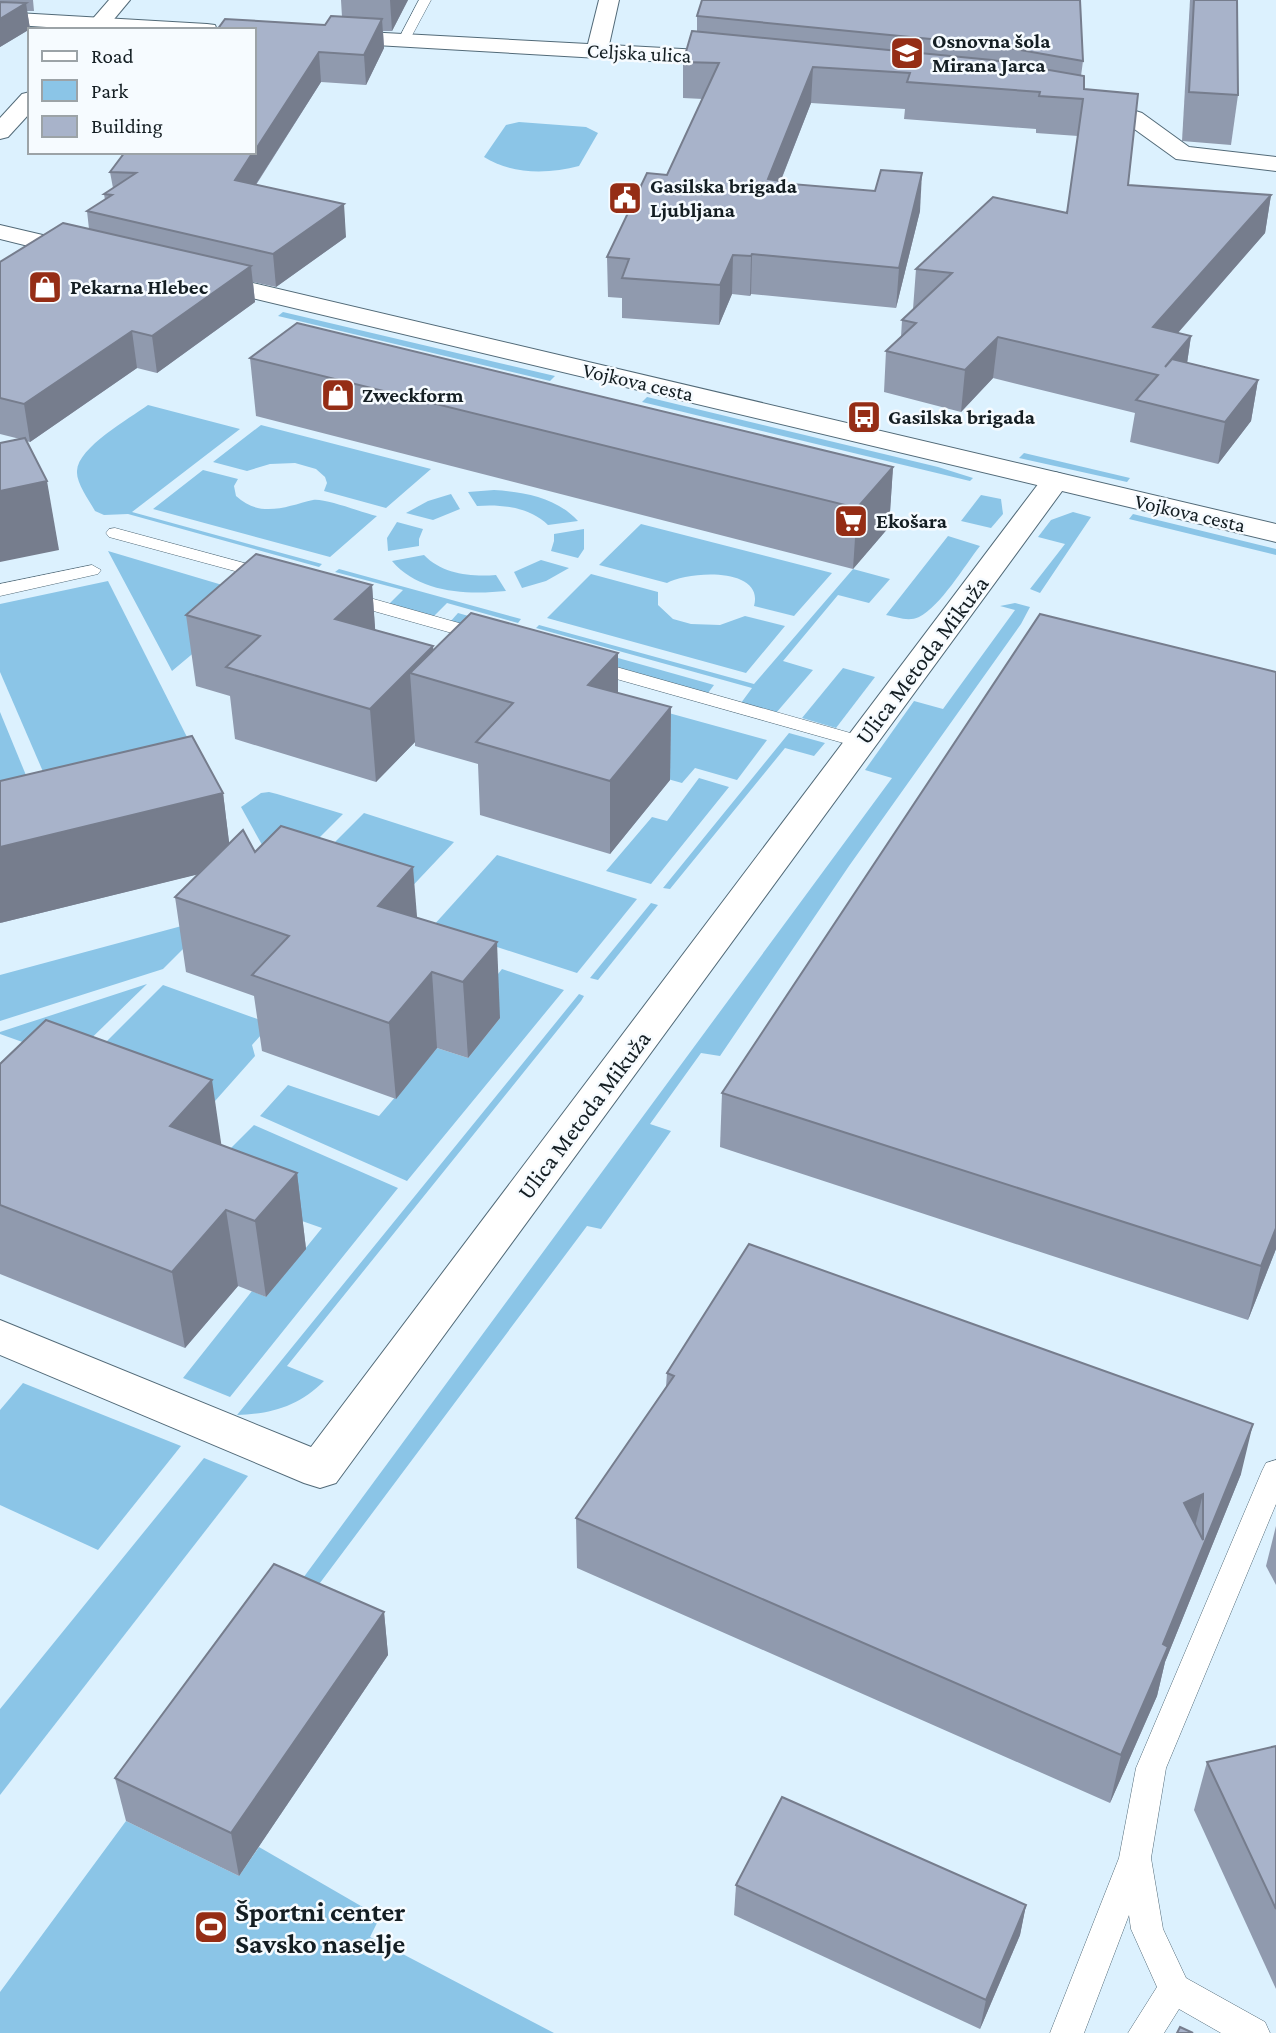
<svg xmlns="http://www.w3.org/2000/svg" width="1276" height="2033" font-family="'Crimson Pro',serif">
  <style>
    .green { fill: #8bc5e7 }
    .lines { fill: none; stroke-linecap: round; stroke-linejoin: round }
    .lane-casing { stroke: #526a78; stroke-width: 1 }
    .street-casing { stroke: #526a78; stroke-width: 2 }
    .secondary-casing { stroke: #526a78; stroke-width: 2 }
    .lane { fill: #fff; fill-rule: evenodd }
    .street { fill: #fff; fill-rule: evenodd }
    .secondary { fill: #fff; fill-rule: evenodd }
    .wall { fill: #909aae }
    .shaded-wall { fill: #767d8d }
    .building { fill: #a8b3ca; stroke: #767d8d; stroke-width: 2; fill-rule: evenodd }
    .labels { text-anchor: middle; stroke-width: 5; stroke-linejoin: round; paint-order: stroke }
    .far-poi-label { font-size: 21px; font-weight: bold; fill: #141e23; stroke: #f6fbff; text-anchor: start }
    .far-street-label { font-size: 21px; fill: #141e23; stroke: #f6fbff }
    .street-label { font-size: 24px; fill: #141e23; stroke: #f6fbff }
    .near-poi-label { font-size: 28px; font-weight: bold; fill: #141e23; stroke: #f6fbff; text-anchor: start }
  </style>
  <rect width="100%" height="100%" fill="#dcf1fe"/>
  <g class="green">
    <path d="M519,122L586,127L598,133L579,166C549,174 512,175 484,157L506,125Z"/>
    <path d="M283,312L555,376L550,381L278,316Z"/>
    <path d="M647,397L938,467L973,478L970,481L642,402Z"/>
    <path d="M148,405L240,429L132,512L322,564L319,567L128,514L104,515L95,511C89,500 76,483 77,471C78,447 129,419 148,405Z"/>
    <path d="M261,425L431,469L386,508L324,491L327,483L325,477L316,469L295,463L270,464L247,471L213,462Z"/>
    <path d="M1024,453L1130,478L1127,482L1019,458Z"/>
    <path d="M203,470L238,479L234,486L236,496C261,519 287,506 313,500C325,498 363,513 377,516L330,557L153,509Z"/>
    <path d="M494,490C524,492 556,497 578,521L548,525C530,507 501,504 477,506L468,492Z"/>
    <path d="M451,494L460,509L433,520L406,513L428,501Z"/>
    <path d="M981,495L1001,499L1003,514L991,528L961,521Z"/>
    <path d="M1073,512L1091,517L1040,593L1030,589L1065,544L1038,537L1051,520Z"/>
    <path d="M1133,514L1276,549V555L1129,519Z"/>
    <path d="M397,522L423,529L419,539V546L388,551L387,538Z"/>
    <path d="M641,524L832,573L794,616L754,606C765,566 687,571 667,583L599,565Z"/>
    <path d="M584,529V549L578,558L551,551L554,541V534Z"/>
    <path d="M948,536L980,546C965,565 940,607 919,617C908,622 897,617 886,615Z"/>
    <path d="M108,551L276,601L203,645L172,671Z"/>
    <path d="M424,555C442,574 471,577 496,575L506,591C467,595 419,593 392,561Z"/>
    <path d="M541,560L569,568L546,581L522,588L514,572Z"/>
    <path d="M339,569L521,619L518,623L447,603L434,616L389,604L403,590L335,572Z"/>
    <path d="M853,569L890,579L869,603L838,595L783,661L813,670L776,713L741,703L752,688L536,628L539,625L754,684Z"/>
    <path d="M591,574L658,592V605L673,619L691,624L720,625L745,616L785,626L746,673L547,618Z"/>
    <path d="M108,581L188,739L57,804L0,672V604Z"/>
    <path d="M1015,603L1030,607L1021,624L849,866L720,1056L701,1053L650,1124L671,1131L601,1229L587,1226L296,1615L281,1608L892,778L865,770L914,701L943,709L1015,610L1000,606Z"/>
    <path d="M458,613L714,685L708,693L450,622Z"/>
    <path d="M843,668L875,677L836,728L802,718Z"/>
    <path d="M636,704L767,740L737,780L695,768L682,783L650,774Z"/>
    <path d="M0,712L30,785L0,792Z"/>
    <path d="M789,733L825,743L814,756L785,748L670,889L663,888Z"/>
    <path d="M699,778L729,787L651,884L606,871L652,817L667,821Z"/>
    <path d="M269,792L277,794L343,814L297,860L266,852L241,807L261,793Z"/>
    <path d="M364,813L454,842L403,896L311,866Z"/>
    <path d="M497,855L637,899L577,973L433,926Z"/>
    <path d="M651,903L658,905L598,980L590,978Z"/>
    <path d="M215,917L163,969L0,1021V975Z"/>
    <path d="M502,969L564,990L407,1181L260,1116L288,1085L379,1116L437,1048L468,1058L500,1018L471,1008Z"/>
    <path d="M147,984L70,1059L0,1034V1032Z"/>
    <path d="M163,985L271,1024L252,1045L255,1056L207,1110L83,1065Z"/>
    <path d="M579,994L584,996L581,1001L287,1366L324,1381C299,1406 272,1414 237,1415Z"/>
    <path d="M254,1125L398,1188L230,1397L183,1378L252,1291L266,1297L322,1228L202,1186L223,1156Z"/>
    <path d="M23,1383L181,1446L98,1550L0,1505V1410Z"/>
    <path d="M204,1458L248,1476L0,1795V1709Z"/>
    <path d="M126,1821L239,1876L259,1847L380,1917L370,1937L554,2033H0V1992Z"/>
  </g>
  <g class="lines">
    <g class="lane-casing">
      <g id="lane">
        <path d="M419,0H431L408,43H400L398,40Z"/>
        <path d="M115,528L274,571L277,575L268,580L109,537L106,533L109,529Z"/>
        <path d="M92,565L101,570L98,574L0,596V584Z"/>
        <path d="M345,591L491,632L493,636L484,642L338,601L336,597Z"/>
        <path d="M588,659L868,738L871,742L868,746H854L581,669L578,665L581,661Z"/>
        <path d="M1276,1460V1504L1166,1768L1151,1858L1163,1929L1186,1978L1265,2022L1270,2033H1221L1179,2009L1164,2033H1128L1157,1987L1131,1929L1129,1915L1084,2033H1050L1119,1858L1136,1768L1262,1471L1266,1463Z"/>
      </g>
    </g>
    <g class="street-casing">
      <g id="street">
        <path d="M599,0H619L609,45L737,52L745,54L748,59L745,64L737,66L254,38V30H245L254,26L588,44Z"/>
        <path d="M0,12L207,24L215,25L217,30H93L0,24Z"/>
        <path d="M1085,95L1142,113L1189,147L1276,157V171L1176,159L1126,123L1077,107L1074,102L1077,97Z"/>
        <path d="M1055,472L1065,475L1070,481L1065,487L336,1483L320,1488L304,1483L0,1355V1320L311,1447L1045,475Z"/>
      </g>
    </g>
    <g class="secondary-casing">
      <g id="secondary">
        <path d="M109,0H130L105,30H83Z"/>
        <path d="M30,92V113L8,137L0,139V118L22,94Z"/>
        <path d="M0,225L94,247L98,252L94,257L85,260L0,239Z"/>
        <path d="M202,271L1276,524V542L193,284L189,279L193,274Z"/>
      </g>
    </g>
    <use href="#lane" class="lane"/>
    <use href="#street" class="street"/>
    <use href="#secondary" class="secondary"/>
  </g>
  <g class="wall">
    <path d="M0,0H33L34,11H27L30,29L0,47Z"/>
    <path d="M341,0H408L392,31H383L384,48L366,85L321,82L256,185L346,237L276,287L253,282L255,302L157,373L137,368L30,442L26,441L59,550L20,439L0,434V262L89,229L87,211L105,200L104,194L113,188L110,172L325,25L342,17Z"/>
    <path d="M1080,0L1083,61L1081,76L1084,89L1128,185L1271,195L1265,233L1178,333L1191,336L1187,363L1258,380L1251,421L1218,464L1130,442L1135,413L993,378L961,412L884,392L886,351L901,337L902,320L913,309L916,269L1067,213L1078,136L1036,133V129L904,119L905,109L811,103L780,183L920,211L896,308L751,294L750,296L732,294L719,325L622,318V298L608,297L607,257L667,175L703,99L683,98V62L697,32V16Z"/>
    <path d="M1190,0H1237L1238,95L1231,145L1182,141Z"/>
    <path d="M250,358L893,467L889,527L853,569L256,416Z"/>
    <path d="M372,585L375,630L434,650L618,653V693L671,707L670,780L610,854L480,815L478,764L415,746V742L376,782L235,739L230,696L196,686L186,615Z"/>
    <path d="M223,793L229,843L255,852L417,918L500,1018L468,1058L437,1048L396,1099L262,1051L254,996L186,972L175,897L198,874L0,923Z"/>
    <path d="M0,1064L297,1173L306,1249L266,1297L238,1286L185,1348L0,1274Z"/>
    <path d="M722,1093L1276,1249L1248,1320L720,1147Z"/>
    <path d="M667,1373L1241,1474L1165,1662L1157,1696L1110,1803L577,1568L576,1518L666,1387Z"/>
    <path d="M1276,1526V1585L1266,1566Z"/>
    <path d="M384,1612L388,1655L239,1876L126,1821L115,1778Z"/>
    <path d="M1276,1746V1989L1194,1810L1207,1762Z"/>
    <path d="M736,1885L1026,1905L1020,1935L980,2029L734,1915Z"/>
  </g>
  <g class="shaded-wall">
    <path d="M390,0H408L392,31Z"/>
    <path d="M26,3L30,29L0,47V19Z"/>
    <path d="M382,19L384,48L366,85L364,55Z"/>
    <path d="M319,52L321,82L238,212L235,180Z"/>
    <path d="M813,67L811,103L780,182L779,219L768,179Z"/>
    <path d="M922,173L920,211L896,308L899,268Z"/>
    <path d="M1271,195L1265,233L1147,368L1153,327Z"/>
    <path d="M344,204L346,237L276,287L273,254Z"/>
    <path d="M752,254L751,294L750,296L751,256Z"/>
    <path d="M733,255L732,294L719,325L720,285Z"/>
    <path d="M251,266L255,302L157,373L152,336Z"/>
    <path d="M132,331L137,368L30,442L24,404Z"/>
    <path d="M1191,336L1185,377L1165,367Z"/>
    <path d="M998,337L993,378L961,412L965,370Z"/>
    <path d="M1258,380L1251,421L1218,464L1225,422Z"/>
    <path d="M893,467L889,527L853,569L857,508Z"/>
    <path d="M47,481L59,550L0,562V491Z"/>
    <path d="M372,585L377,655L335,619Z"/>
    <path d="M433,646L436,681L410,673L415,742L376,782L370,709Z"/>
    <path d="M618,653V725L588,685Z"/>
    <path d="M671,707L670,780L610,854V781Z"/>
    <path d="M223,793L232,866L0,923V847Z"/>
    <path d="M413,867L419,941L378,906Z"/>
    <path d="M497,942L500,1018L468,1058L463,982Z"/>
    <path d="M432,972L437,1048L396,1099L389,1023Z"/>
    <path d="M212,1080L223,1156L170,1126Z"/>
    <path d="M297,1173L306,1249L266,1297L255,1221Z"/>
    <path d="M226,1210L238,1286L185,1348L172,1272Z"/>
    <path d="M1276,1228V1249L1248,1320L1261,1266Z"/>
    <path d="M1253,1424L1241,1474L1165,1662L1157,1696L1110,1803L1121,1755L1163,1644Z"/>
    <path d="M1203,1494L1191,1543L1184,1503Z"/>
    <path d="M384,1612L388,1655L239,1876L231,1833Z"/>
    <path d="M1026,1905L1020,1935L980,2029L986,2000Z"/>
  </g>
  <g class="building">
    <path d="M702,0H1080L1083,61L992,45L697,16Z"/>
    <path d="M1194,0H1237L1238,95L1189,92Z"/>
    <path d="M0,2L26,3L0,19Z"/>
    <path d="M331,16L382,19L364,55L319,52L254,152V30H217L225,19L325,25Z"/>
    <path d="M692,31L992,60L1084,76V89L1138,94L1128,185L1271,195L1153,327L1191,336L1165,367L1172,359L1258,380L1225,422L1136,400L1158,375L998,337L965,370L886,351L916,323L902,320L952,273L916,269L993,197L1067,213L1083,99L1039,96L1040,92L907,82L910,73L813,67L768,179L780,181L779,183L875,191L881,170L922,173L899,268L752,254L751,256L733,255L720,285L622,278L629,259L607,257L647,173L667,175L719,63L683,62Z"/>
    <path d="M125,152H253L235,180L344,204L273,254L87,211L112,195L104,194L136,173L110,172Z"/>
    <path d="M63,223L251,266L152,336L132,331L24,404L0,398V262Z"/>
    <path d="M297,323L893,467L857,508L250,358Z"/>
    <path d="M25,438L47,481L0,491V443Z"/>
    <path d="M256,554L372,585L335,619L433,646L370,709L226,667L260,636L186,615Z"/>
    <path d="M471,613L618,653L588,685L671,707L610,781L476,742L513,703L410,673Z"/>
    <path d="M1040,614L1276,672V1228L1261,1266L722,1093Z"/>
    <path d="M192,736L223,793L0,847V781Z"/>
    <path d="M281,826L413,867L378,906L497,942L463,982L432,972L389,1023L252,975L289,936L175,897L243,830L255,852Z"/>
    <path d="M46,1020L212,1080L170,1126L297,1173L255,1221L226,1210L172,1272L0,1205V1064Z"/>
    <path d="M749,1244L1253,1424L1163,1644L1168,1647L1121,1755L576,1518L674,1376L667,1373ZM1203,1494V1540L1184,1503Z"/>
    <path d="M274,1564L384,1612L231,1833L115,1778Z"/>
    <path d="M1276,1746V1909L1207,1762Z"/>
    <path d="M782,1797L1026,1905L986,2000L736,1885Z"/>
    <path d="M1180,2027L1193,2033H1177Z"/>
  </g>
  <defs>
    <g id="school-square" transform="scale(1.75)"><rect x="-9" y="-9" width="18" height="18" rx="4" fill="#952d15" stroke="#f6fbff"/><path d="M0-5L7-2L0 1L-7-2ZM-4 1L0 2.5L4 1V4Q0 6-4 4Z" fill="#fff"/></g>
    <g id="civic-square" transform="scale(1.75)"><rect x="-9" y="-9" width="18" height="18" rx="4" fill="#952d15" stroke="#f6fbff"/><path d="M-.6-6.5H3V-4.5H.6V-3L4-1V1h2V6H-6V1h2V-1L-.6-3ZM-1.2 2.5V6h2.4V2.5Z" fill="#fff"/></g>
    <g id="shop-square" transform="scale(1.75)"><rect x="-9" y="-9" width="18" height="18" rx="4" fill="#952d15" stroke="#f6fbff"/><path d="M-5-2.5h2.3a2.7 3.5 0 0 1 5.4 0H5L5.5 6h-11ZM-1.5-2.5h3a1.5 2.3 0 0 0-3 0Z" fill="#fff"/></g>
    <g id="bus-square" transform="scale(1.75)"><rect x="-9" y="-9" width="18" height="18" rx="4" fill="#952d15" stroke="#f6fbff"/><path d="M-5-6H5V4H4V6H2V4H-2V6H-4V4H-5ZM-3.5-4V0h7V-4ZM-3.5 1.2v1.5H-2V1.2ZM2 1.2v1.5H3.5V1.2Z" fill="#fff"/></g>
    <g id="supermarket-square" transform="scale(1.75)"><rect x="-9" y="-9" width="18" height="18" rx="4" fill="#952d15" stroke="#f6fbff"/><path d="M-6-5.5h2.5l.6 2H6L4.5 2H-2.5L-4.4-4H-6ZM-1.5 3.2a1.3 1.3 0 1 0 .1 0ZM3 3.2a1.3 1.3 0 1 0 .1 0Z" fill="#fff"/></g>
    <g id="stadium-square" transform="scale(1.75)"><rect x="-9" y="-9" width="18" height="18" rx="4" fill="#952d15" stroke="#f6fbff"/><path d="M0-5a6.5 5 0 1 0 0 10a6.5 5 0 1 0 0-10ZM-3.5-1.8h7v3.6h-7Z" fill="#fff"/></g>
  </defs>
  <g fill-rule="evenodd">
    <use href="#school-square" x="907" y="53"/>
    <use href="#civic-square" x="625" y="198"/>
    <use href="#shop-square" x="45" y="287"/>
    <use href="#shop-square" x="338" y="395"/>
    <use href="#bus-square" x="864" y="417"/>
    <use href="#supermarket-square" x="851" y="521"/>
    <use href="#stadium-square" x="211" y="1927"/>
  </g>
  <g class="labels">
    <g class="far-poi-label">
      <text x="932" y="48">Osnovna šola<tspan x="932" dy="24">Mirana Jarca</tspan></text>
      <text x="650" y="193">Gasilska brigada<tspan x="650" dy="24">Ljubljana</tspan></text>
      <text x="70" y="294">Pekarna Hlebec</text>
      <text x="362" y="402">Zweckform</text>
      <text x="888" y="424">Gasilska brigada</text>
      <text x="876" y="528">Ekošara</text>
    </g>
    <g class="far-street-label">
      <text transform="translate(639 53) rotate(3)" y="7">Celjska ulica</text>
      <text transform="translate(638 382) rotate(13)" y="7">Vojkova cesta</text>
      <text transform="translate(1190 513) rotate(13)" y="7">Vojkova cesta</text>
    </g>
    <g class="street-label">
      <text transform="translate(922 660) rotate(-53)" y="8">Ulica Metoda Mikuža</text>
      <text transform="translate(584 1115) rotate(-53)" y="8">Ulica Metoda Mikuža</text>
    </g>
    <g class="near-poi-label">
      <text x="235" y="1921">Športni center<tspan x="235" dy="32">Savsko naselje</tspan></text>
    </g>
  </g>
  <rect x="28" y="28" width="228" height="126" fill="#f6fbff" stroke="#9ca3a7" stroke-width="2"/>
  <rect x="42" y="51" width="35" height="10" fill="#ffffff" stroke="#9ca3a7" stroke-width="2"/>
  <text x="91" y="63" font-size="21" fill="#141e23">Road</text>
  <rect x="42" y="80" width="35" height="21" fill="#8bc5e7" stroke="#9ca3a7" stroke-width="2"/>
  <text x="91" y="98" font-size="21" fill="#141e23">Park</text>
  <rect x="42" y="116" width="35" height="21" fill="#a8b3ca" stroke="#9ca3a7" stroke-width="2"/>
  <text x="91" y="133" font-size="21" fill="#141e23">Building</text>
</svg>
